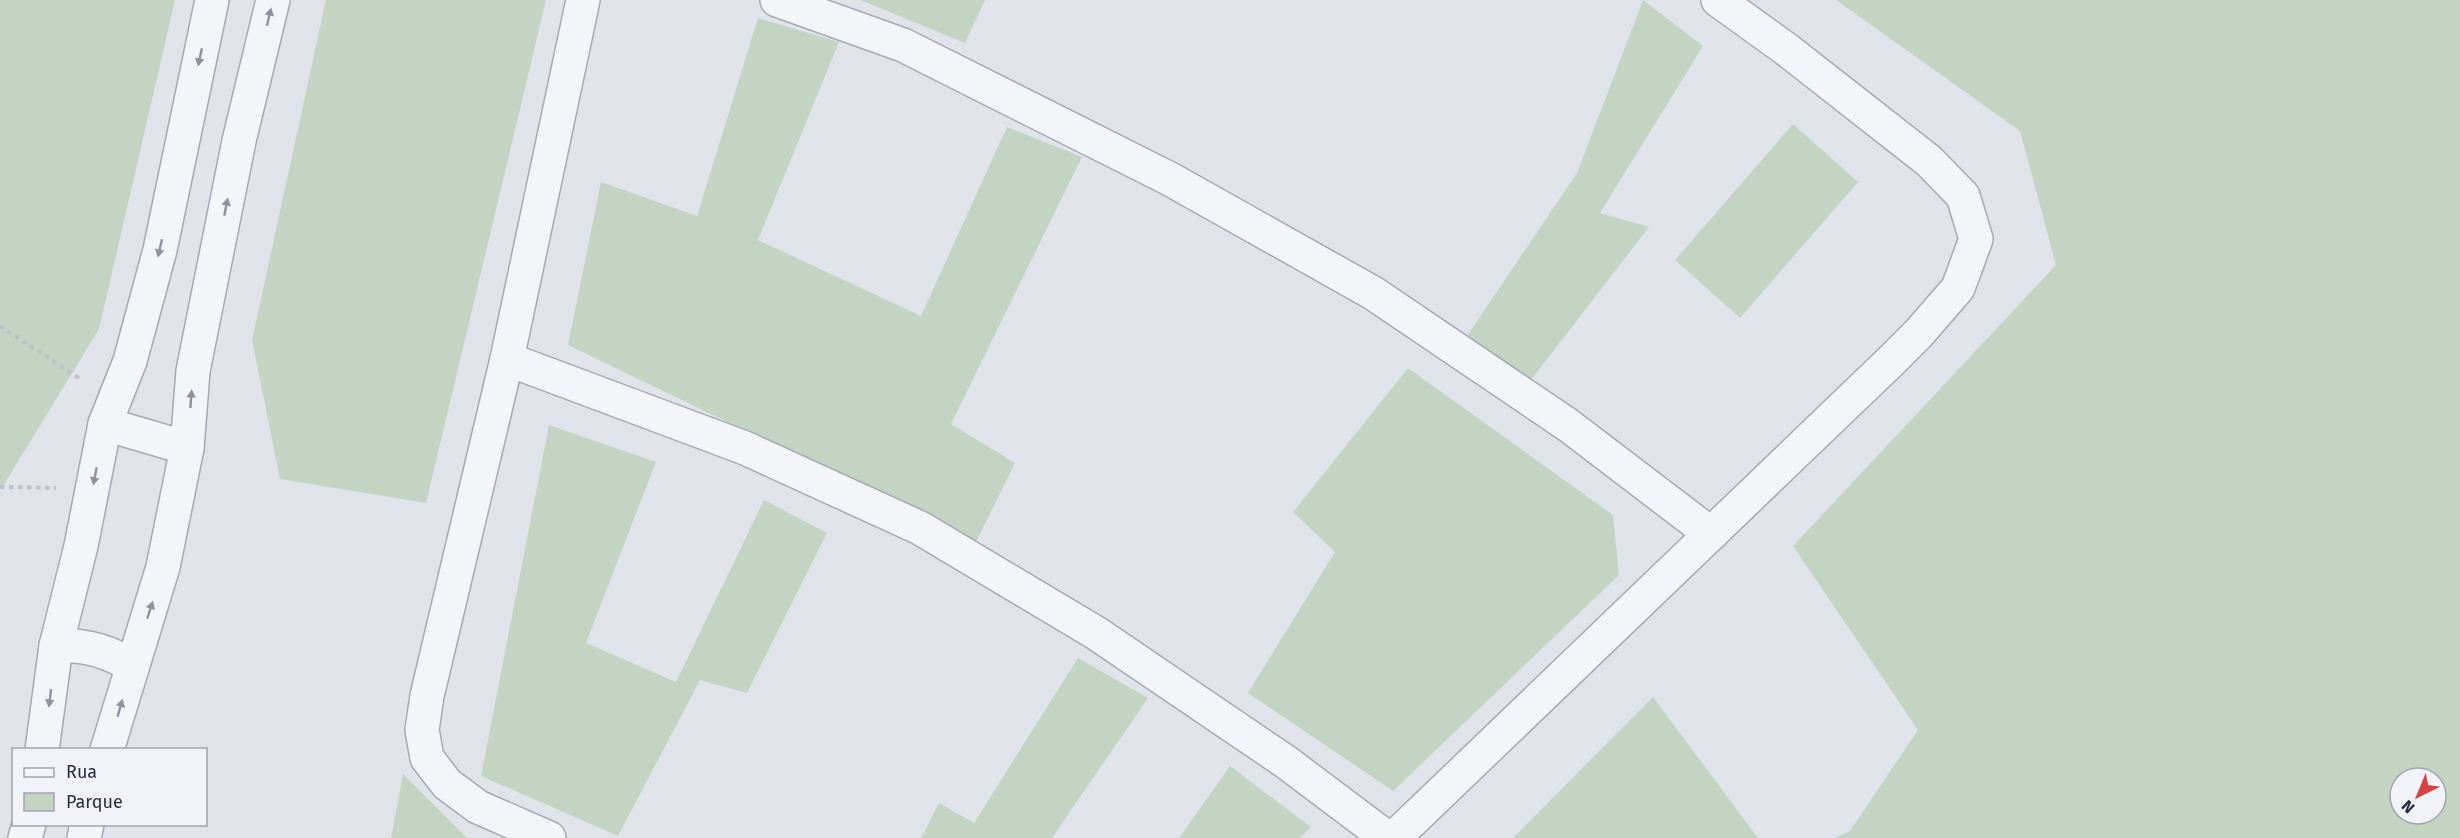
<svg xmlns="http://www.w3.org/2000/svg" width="2460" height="838" font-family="'Fira Sans',sans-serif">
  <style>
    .green { fill: #c3d5c2; fill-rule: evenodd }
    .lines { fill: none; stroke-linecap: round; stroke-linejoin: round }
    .minor-casing { stroke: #a6a9b5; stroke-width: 36 }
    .path { stroke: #bfc1c9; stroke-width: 4; stroke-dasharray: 4.5 4.5; stroke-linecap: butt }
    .minor { stroke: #f4f5f8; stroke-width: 33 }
    .oneway { fill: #8e929e }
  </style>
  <rect width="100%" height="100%" fill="#e1e3ea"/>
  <g class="green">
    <path d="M0,0H175L99,329L3,486H0Z"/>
    <path d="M326,0H546L426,503L280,479L252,340Z"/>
    <path d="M860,0H985L965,43Z"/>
    <path d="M1643,0L1703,46L1600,213L1649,227L1531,380L1467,336L1577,173Z"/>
    <path d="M1836,0H2460V838H1835L1850,831L1918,730L1793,546L2056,265L2020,131ZM2400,778H2436V814H2400Z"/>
    <path d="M758,18L839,42L758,240L921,316L1007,127L1082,157L951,424L1015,463L976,542L568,345L601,182L697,216Z"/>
    <path d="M1793,124L1858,182L1740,318L1675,260Z"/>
    <path d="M1408,368L1613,515L1619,575L1393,791L1248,693L1335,552L1293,512Z"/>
    <path d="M549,425L656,462L586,643L676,682L764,500L827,533L747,693L700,680L618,836L481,776Z"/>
    <path d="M1078,658L1148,698L1052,838H921L939,803L974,823Z"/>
    <path d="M1653,697L1758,838H1513Z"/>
    <path d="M1230,766L1311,827L1300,838H1179Z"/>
    <path d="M403,774L467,838H391Z"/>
  </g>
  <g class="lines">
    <g class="minor-casing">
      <g id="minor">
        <path d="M777,0L903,45L1170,179L1373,293L1568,425L1711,534"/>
        <path d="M507,359L745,448L920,528L1096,633L1286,762L1387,838"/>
        <path d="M105,424L187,448"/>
        <path d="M56,646C83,644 109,651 132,666"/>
        <path d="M42,750L56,646L81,546L105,424L130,361L160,250L212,0"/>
        <path d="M107,750L163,567L187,448L193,371L239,141L273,0"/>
        <path d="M25,838L29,824"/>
        <path d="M84,838L87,824"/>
        <path d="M549,838L478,807L447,784L427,758L422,730L427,696L507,359L583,0"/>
        <path d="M1394,838L1892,360L1919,333L1958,288L1976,239L1963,196L1929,161L1786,49L1718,0"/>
      </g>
    </g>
    <g class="path">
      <path d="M0,326L82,380"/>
      <path d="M0,487L56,488"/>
    </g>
    <use href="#minor" class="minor"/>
  </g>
  <defs><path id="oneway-solid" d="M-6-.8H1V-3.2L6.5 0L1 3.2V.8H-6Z" transform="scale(1.5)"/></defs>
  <g class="oneway">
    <use href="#oneway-solid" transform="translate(269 17) rotate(-77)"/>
    <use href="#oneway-solid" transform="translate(200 57) rotate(102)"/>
    <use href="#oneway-solid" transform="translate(226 207) rotate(-79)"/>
    <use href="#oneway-solid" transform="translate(160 248) rotate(103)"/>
    <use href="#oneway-solid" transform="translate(191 399) rotate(-86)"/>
    <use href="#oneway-solid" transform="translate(95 476) rotate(101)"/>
    <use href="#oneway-solid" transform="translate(150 610) rotate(-72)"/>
    <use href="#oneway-solid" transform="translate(50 698) rotate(97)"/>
    <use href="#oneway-solid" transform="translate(120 708) rotate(-74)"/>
  </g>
  <rect x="12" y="748" width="195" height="78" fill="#f1f3f8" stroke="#a1a4b0" stroke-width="1.5"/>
  <rect x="24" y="768" width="30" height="9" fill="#f4f5f8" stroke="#a1a4b0" stroke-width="1.5"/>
  <text x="66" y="778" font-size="18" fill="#282e43">Rua</text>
  <rect x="24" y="793" width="30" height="18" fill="#c3d5c2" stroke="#a1a4b0" stroke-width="1.5"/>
  <text x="66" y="808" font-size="18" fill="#282e43">Parque</text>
  <g transform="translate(2418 796) rotate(223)"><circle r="28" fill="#f1f3f8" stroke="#a1a4b0" stroke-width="1.5"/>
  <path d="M0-4.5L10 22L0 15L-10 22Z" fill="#d54441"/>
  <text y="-9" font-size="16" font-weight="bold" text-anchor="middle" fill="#282e43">N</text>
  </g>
</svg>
